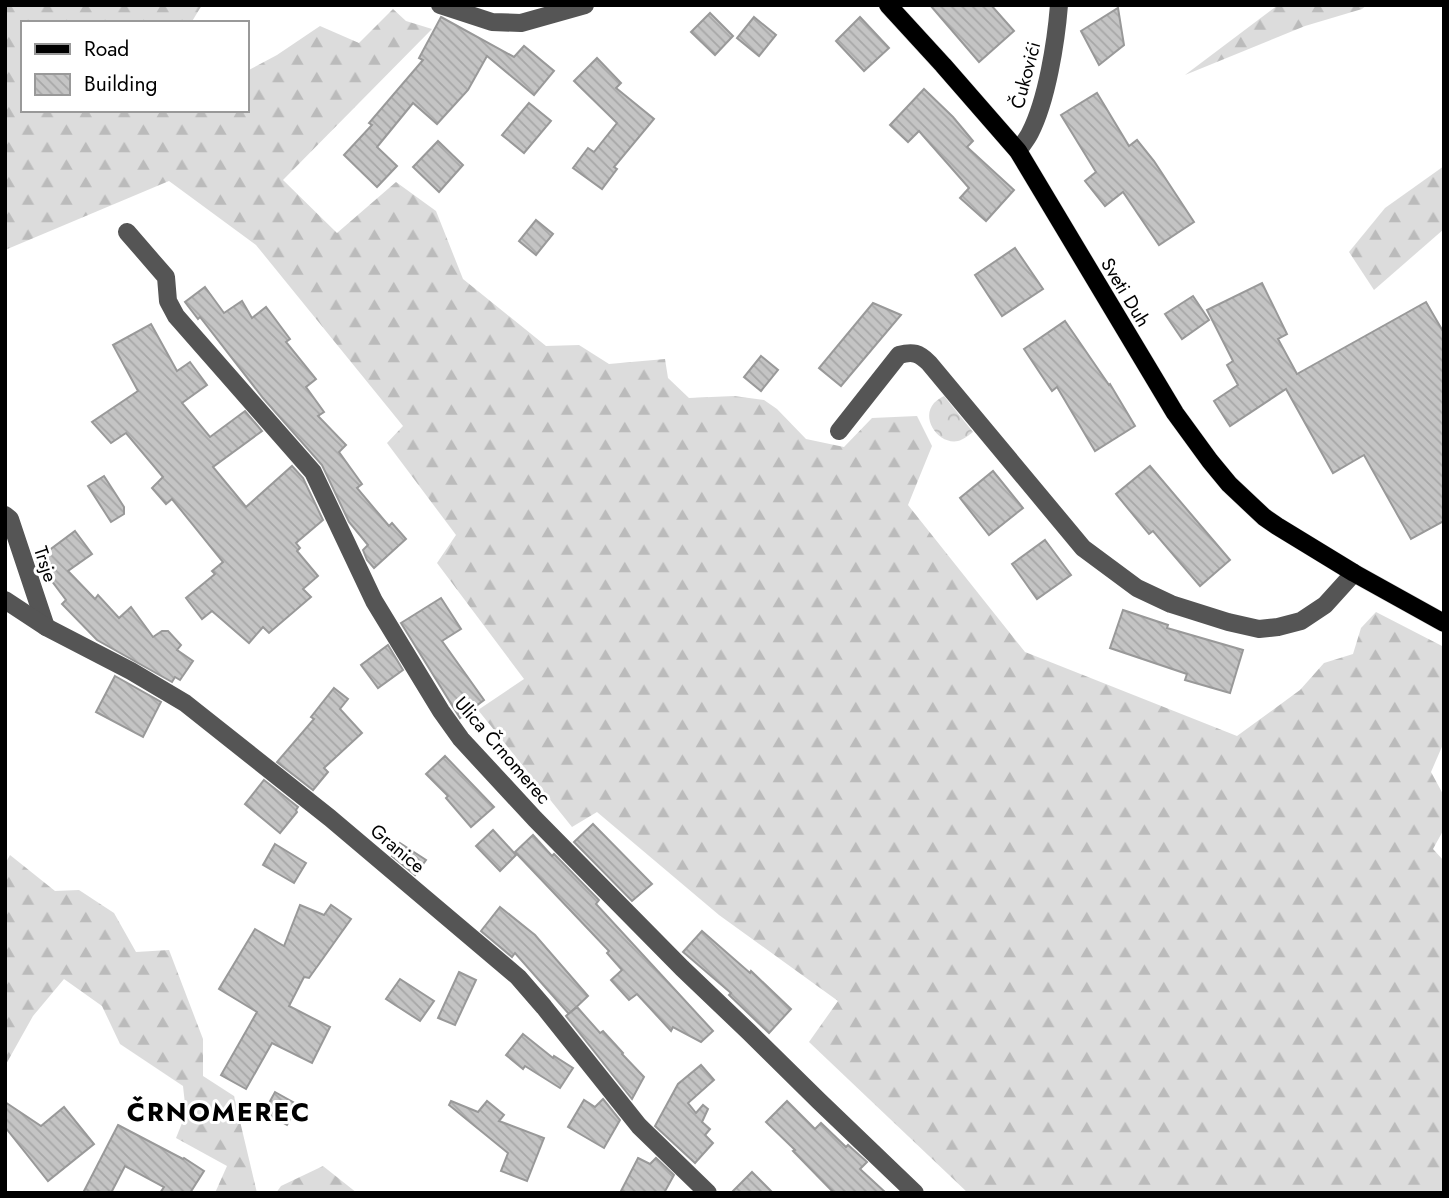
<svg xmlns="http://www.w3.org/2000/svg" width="1449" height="1198" font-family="Jost,sans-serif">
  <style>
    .forest { fill: url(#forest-firs) }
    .park { fill: url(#park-crowns) }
    .building { fill: url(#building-back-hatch); stroke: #999; stroke-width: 2 }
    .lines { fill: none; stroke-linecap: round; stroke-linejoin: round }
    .major-casing { stroke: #dbdbdb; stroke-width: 19 }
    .minor { stroke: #555; stroke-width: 18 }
    .major { stroke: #000; stroke-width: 18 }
    .labels { text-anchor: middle; stroke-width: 6; stroke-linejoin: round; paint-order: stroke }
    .street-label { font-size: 19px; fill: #000; stroke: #fff }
    .district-label { font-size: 26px; font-weight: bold; letter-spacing: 2px; fill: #000; stroke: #fff }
  </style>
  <defs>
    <pattern id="forest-firs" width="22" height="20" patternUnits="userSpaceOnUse" patternTransform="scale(1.75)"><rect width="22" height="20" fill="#dcdcdc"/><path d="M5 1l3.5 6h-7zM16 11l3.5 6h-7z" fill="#bbb"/></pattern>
    <pattern id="park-crowns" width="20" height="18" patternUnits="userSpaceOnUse" patternTransform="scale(1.75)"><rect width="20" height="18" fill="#dcdcdc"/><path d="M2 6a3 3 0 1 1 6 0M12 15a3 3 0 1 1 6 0" fill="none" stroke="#bbb"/></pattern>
    <pattern id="building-back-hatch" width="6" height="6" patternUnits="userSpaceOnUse" patternTransform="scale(1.75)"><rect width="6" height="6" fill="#c4c4c4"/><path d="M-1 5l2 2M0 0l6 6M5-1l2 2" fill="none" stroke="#a7a7a7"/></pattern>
  </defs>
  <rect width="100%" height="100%" fill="#fff"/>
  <g class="forest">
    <path d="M5,5H202L191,23H23V110H247V71L277,55L320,26L359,43L393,9L406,21L432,29L283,180L337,233L396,182L436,211L463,279L546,346L579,345L609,364L665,359L668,378L689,398L734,396L764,400L777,409L806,439L844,447L872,418L917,416L932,446L908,505L1025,652L1237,736L1300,690L1324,663L1353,654L1361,628L1376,612L1444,647V742L1431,772L1444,796V829L1433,849L1444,861V1193H968L809,1042L838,1001L719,915L597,812L572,827L478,710L524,679L437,563L456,535L387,443L403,426L256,245L169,181L5,250Z"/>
    <path d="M1278,5H1367L1362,9L1305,26L1185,75Z"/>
    <path d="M1444,166V229L1374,290L1349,252L1385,208Z"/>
    <path d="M10,855L55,891L79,890L114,913L136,952L169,950L203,1039V1076L234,1096L257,1193H215L227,1166L176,1138L186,1113L183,1086L120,1044L102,1006L64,979L33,1016L5,1066V864Z"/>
    <path d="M323,1166L357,1193H276L281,1186Z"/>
  </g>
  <path class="park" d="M944,396L973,432C969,435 963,440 958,441C939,445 920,419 934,403C937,400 940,398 944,396Z"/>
  <g class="building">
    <path d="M930,5H991L1014,31L979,62Z"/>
    <path d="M1118,8L1124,45L1099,65L1081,31Z"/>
    <path d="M710,13L733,36L715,55L691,32Z"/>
    <path d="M441,17L514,57L524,46L554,71L534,95L487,56L468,90L437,124L413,103L377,147L397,166L377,187L344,155L372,125L369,123L423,60L419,58Z"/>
    <path d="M754,17L776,35L759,56L737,38Z"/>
    <path d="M860,17L889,48L864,71L836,41Z"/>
    <path d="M597,58L621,83L616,88L654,119L614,167L617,169L602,189L573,168L588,148L594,152L617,123L574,81Z"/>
    <path d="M924,89L953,117L973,141L967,147L1014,190L986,221L960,198L969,188L919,131L908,142L890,125Z"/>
    <path d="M1097,93L1129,146L1137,140L1154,161L1194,222L1159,245L1123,192L1105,206L1085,181L1096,172L1061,115Z"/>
    <path d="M529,103L551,121L524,153L502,135Z"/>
    <path d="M438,141L463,165L439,192L413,167Z"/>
    <path d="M536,220L553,234L536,255L519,241Z"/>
    <path d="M1015,248L1043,289L1002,316L975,275Z"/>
    <path d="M1262,283L1287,334L1278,339L1297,374L1426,302L1444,333V521L1411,539L1364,455L1333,473L1286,389L1230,426L1214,401L1238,385L1227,365L1233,361L1207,310Z"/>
    <path d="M205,287L224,313L242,301L252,318L266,307L290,339L286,342L316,379L306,387L324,412L318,416L346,445L339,452L362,484L357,488L389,526L392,523L406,539L374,568L367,560L363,550L368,545L349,522L322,465L263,398L200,317L198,319L185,302Z"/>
    <path d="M1193,296L1209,320L1182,339L1165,314Z"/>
    <path d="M873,303L901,315L841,386L819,368Z"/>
    <path d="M1065,321L1109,385L1110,384L1135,426L1095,451L1057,387L1052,391L1024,349Z"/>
    <path d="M151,324L177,371L190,362L207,385L182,403L210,437L245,411L262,431L213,467L246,507L292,466L303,478L323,520L296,543L300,548L297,551L318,576L303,589L311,597L269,633L263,627L249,643L212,611L202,619L186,598L215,574L212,571L223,562L172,499L166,504L152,488L163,477L126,433L111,443L92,422L138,391L113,345Z"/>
    <path d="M761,356L778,370L761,391L744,377Z"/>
    <path d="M1150,466L1230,560L1200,586L1153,531L1149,534L1116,494Z"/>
    <path d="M993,471L1023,508L989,535L960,498Z"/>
    <path d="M104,476L124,507V514L111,522L88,486Z"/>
    <path d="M75,531L92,554L68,571L95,599L98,595L119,618L131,607L153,637L162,631H168L181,645L177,650L193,661L180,680L175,677L172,682L97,640L62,604L66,600L36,560Z"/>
    <path d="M1045,540L1071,575L1037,599L1012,564Z"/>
    <path d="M441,598L461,629L442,641L484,700L460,718L401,623Z"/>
    <path d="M1123,610L1168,625L1167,628L1243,650L1230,693L1185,680L1187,674L1110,648Z"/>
    <path d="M388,645L403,670L378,688L361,665Z"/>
    <path d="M115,676L161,702L143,737L96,712Z"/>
    <path d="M334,688L348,699L340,709L362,733L324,768L328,772L313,790L277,762L314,719L311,717Z"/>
    <path d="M445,756L494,807L471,827L446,798L448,796L426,774Z"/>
    <path d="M264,780L298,807L296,810L297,812L280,833L245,804Z"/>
    <path d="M593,824L652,884L632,901L574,842Z"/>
    <path d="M493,830L516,855L500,871L476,846Z"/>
    <path d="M533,835L552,856L554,854L599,900L596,904L713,1031L701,1042L673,1027L671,1031L637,994L629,1000L611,980L622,970L607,953L609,951L515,852Z"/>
    <path d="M400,843L426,860L415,875L392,856Z"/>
    <path d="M275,844L306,863L294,883L263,865Z"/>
    <path d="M300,905L324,915L331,905L351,919L309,978L304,977L289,1006L330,1027L312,1063L272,1043L246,1089L221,1075L257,1012L219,989L255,929L284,946Z"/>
    <path d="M500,907L535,935L588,996L569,1014L515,953L512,957L481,931Z"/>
    <path d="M702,931L750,973L751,971L791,1009L769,1033L729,995L731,993L683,952Z"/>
    <path d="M459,972L476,980L455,1025L438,1018Z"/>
    <path d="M400,979L434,1001L420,1021L386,999Z"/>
    <path d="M577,1007L600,1033L603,1031L623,1053L622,1054L644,1077L632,1099L566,1016Z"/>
    <path d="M523,1034L553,1058L554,1056L573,1068L560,1088L525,1066L523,1069L506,1055Z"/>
    <path d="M701,1065L714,1080L688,1103L696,1113L703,1105L708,1109L702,1122L710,1129L705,1135L713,1143L695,1163L655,1126L678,1084Z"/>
    <path d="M275,1092L298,1105L287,1125L264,1112Z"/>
    <path d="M603,1099L620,1120L604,1148L568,1127L584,1100L595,1107Z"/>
    <path d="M451,1101L478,1112L487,1101L504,1115L499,1121L544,1138L527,1181L501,1171L508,1153L449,1105Z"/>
    <path d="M787,1101L815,1129L821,1123L846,1147L848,1145L867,1162L860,1169L886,1193H834L793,1151L795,1150L766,1122Z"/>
    <path d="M5,1102L41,1126L64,1107L94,1144L48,1181L5,1127Z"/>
    <path d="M118,1125L183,1159L184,1158L204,1171L190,1193H160L164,1187L125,1166L111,1193H83Z"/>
    <path d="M638,1158L650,1164L656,1158L674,1175L664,1193H620Z"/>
    <path d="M752,1172L773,1193H731Z"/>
  </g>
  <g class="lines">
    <g class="major-casing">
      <path id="major" d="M888,5L943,65L1018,151L1175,413L1210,461L1229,484L1264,517L1277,526L1354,573L1444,623"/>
    </g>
    <g class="minor">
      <path d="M440,5L492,22L521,23L585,5"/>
      <path d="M1018,151C1022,145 1027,139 1030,133C1047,100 1056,42 1059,5"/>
      <path d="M127,232L166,277L168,301L176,316L313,472L374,601L441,711L461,739L535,819L682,968L749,1032L819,1101L915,1193"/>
      <path d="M839,431L899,355C913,351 919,353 929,363L1083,548L1137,588L1171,604L1228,622L1259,629L1278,627L1301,621L1325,605L1354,573"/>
      <path d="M5,515L10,519L46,627"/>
      <path d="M5,600L46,627L131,671L185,703L330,818L518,977L544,1007L639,1126L708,1193"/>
    </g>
    <use href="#major" class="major"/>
  </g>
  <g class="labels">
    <g class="street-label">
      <text transform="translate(1025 75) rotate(-75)" y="7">Čukovići</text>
      <text transform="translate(1126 292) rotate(59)" y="7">Sveti Duh</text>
      <text transform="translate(46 564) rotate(72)" y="7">Trsje</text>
      <text transform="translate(503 750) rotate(49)" y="7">Ulica Črnomerec</text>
      <text transform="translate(398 848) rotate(40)" y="7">Granice</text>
    </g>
    <g class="district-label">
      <text x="219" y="1121">ČRNOMEREC</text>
    </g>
  </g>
  <rect width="1449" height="1198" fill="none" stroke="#000000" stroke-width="14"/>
  <rect x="21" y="21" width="228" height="91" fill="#ffffff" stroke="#999999" stroke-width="2"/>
  <rect x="35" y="44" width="35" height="10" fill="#000000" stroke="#999999" stroke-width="2"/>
  <text x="84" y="56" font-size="21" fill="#000000">Road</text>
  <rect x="35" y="74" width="35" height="21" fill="url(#building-back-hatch)" stroke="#999999" stroke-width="2"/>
  <text x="84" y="91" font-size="21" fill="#000000">Building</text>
</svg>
